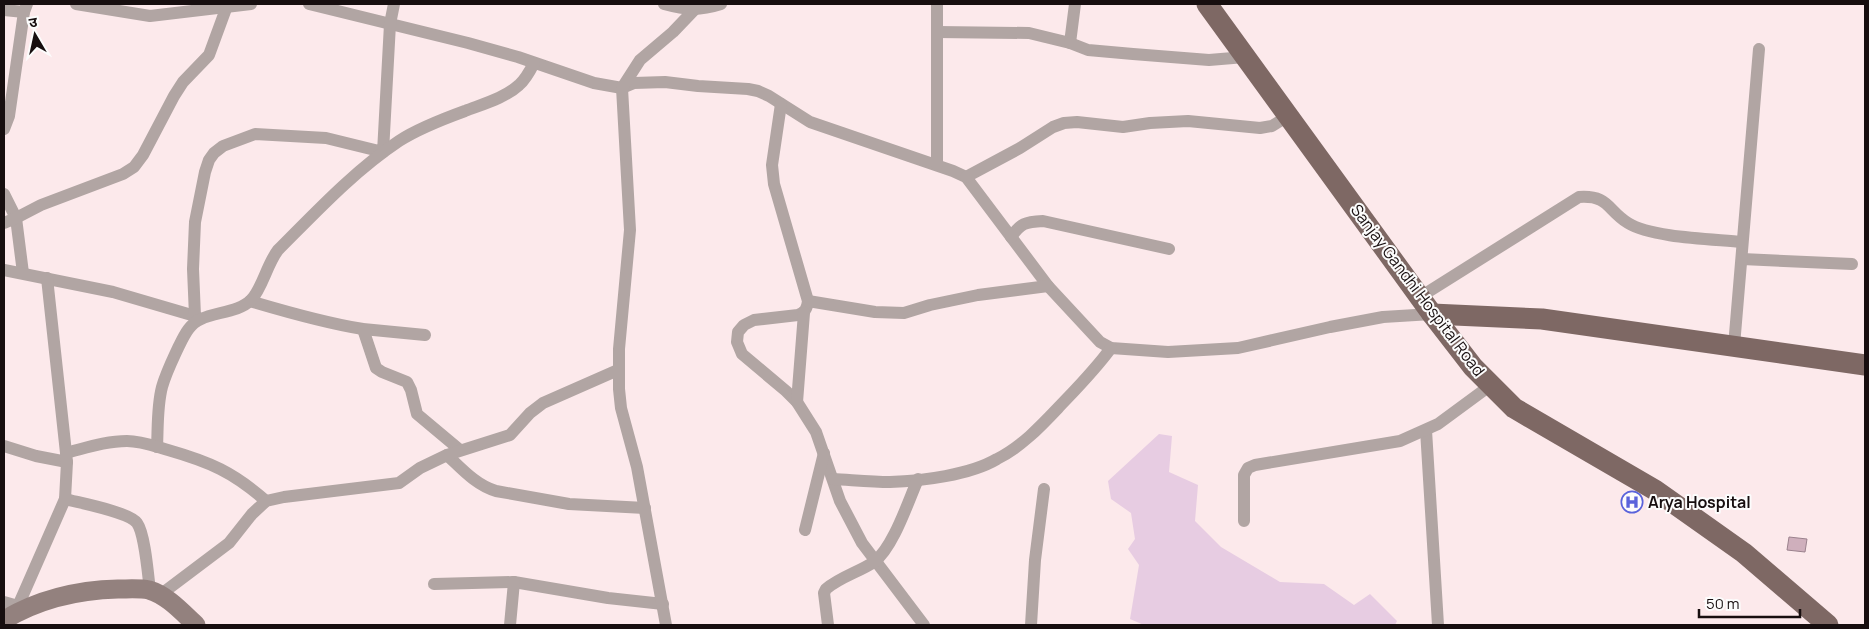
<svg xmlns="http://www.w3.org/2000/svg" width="1869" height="629" font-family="Manrope,'Noto Sans Devanagari',sans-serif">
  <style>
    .water { fill: #e7cce2 }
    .building { fill: #cfafbc; stroke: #9b828d }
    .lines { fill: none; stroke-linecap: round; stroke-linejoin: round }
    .street { stroke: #b1a5a3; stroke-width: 12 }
    .secondary { stroke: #93817e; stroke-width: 19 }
    .primary { stroke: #7e6864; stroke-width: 21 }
    .labels { text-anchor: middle; stroke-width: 4; stroke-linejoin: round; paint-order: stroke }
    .street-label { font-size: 16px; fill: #170e0f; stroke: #fcfcfc }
    .poi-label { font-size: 16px; font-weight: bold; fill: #170e0f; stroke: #fcfcfc; text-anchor: start }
  </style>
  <rect width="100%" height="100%" fill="#fce9eb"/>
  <path class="water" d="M1159,434L1172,436L1169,472L1198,485L1195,521L1221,547L1280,582L1324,584L1354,605L1370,594L1397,621L1395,625H1144L1130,619L1139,565L1128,549L1135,539L1131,513L1111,499L1108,481Z"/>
  <path class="building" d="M1789,537L1807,539L1805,552L1787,550Z"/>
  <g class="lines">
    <g class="street">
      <path d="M76,4L150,16L251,4"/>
      <path d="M309,4L468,43L518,57L594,83L622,88L634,83L665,82L698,86L748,89L758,91L769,96L810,122L953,171L966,177L1048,286L1100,342L1111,348L1168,352L1238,348L1330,327L1383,317L1432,314"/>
      <path d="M664,4C686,10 699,11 721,4"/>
      <path d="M4,10L24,12"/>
      <path d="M937,32L1029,33L1070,43L1075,4"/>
      <path d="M1070,43L1088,50L1133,54L1209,60L1245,57"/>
      <path d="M781,104L772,165L774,184L808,301C807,309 805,312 798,315L754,320L744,325L738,332L737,342L742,354L786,391L797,402L816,432L840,501L862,543L924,625"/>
      <path d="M4,129L9,116L24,12L27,4"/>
      <path d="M937,165V4"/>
      <path d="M966,177L1020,148L1053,127L1064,123L1077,122L1123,127L1150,123L1188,121L1260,128L1272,126L1288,116"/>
      <path d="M4,194L16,218L23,273"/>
      <path d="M4,223L16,218L41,205L123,174L134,167L143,155L174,96L183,82L209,55L227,6"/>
      <path d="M1011,237C1021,223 1025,222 1043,221L1169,249"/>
      <path d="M1742,259L1852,264"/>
      <path d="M4,270L113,292L195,316L200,319"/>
      <path d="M1420,297L1579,197C1609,195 1607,210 1628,223C1652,238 1713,239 1742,242"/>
      <path d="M250,301C287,312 325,323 363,329C384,331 404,333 425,335"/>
      <path d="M808,301L875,312L904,313L930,305L978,295L1048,286"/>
      <path d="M195,316L193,269L195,222L205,172L209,160L214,153L223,146L255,134L326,138L383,152L390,24L394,4"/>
      <path d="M363,329L376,368L382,372L407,382L411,390L417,414L460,450"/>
      <path d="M1734,346L1759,49"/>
      <path d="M797,402L804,313"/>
      <path d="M1426,430L1438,625"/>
      <path d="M4,446L36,456L67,462"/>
      <path d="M157,447C158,427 157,406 162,387C166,373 172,361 178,348C184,336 189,324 201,319C216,312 239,312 251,300C262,289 267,264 278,250C316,212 354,171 399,141C419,128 443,119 465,111C483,104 505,98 519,85C526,79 530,71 534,63"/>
      <path d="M66,453C86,448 106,441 127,441C141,441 154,446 168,450C210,462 233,472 266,501"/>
      <path d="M447,455C462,469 476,485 496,491L569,504L645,508"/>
      <path d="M833,479C852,480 871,482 890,482C922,481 970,475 997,459C1021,447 1040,427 1058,408C1077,388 1095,370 1111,348"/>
      <path d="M65,499C80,503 129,512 137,523C145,534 148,575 150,591"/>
      <path d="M1244,521V475L1248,468L1255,465L1400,441L1438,424L1491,385"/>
      <path d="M805,530L824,453"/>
      <path d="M434,584L514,582L608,598L663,604"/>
      <path d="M160,595L229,543L252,514L266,501L284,497L399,483L420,468L447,455L510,435L530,413L543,403L618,370"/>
      <path d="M4,602L18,606"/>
      <path d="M15,613L65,499L67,462L47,278"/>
      <path d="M510,625L514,582"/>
      <path d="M666,625L637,467L621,408L619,389V349L630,230L622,88L640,60L673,32L695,9"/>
      <path d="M828,625L824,593L826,589C840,577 859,572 874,562C893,548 908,502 918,479"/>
      <path d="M1031,625L1035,560L1044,489"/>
    </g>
    <path class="secondary" d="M4,620C39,599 77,590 118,589C128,589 140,588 149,590C167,595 183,613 196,625"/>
    <g class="primary">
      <path d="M1207,4L1432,314L1473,367L1514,408L1655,490L1744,553L1828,625"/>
      <path d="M1432,314L1542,319L1865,365"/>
    </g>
  </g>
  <defs>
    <g id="hospital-ring" transform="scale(1.125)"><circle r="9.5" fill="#fcfcfc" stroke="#5a63db" stroke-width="1.5"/><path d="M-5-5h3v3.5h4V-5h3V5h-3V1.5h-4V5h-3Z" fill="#5a63db"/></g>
  </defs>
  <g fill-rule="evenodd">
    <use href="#hospital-ring" x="1632" y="502"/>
  </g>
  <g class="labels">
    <g class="street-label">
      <text transform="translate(1418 290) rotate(53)" y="6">Sanjay Gandhi Hospital Road</text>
    </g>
    <g class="poi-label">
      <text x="1648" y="508">Arya Hospital</text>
    </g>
  </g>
  <rect width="1869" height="629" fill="none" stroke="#170e0f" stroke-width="10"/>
  <g transform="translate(35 35) rotate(351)" stroke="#fcfcfc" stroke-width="4" paint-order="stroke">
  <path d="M0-4L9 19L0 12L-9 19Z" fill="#170e0f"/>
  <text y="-8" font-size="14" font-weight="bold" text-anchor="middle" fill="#170e0f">उ</text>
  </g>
  <path d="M1699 609v8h101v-8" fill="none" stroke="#170e0f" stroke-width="2.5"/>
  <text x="1706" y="609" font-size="15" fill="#170e0f" stroke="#fcfcfc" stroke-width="4" paint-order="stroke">50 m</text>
</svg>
